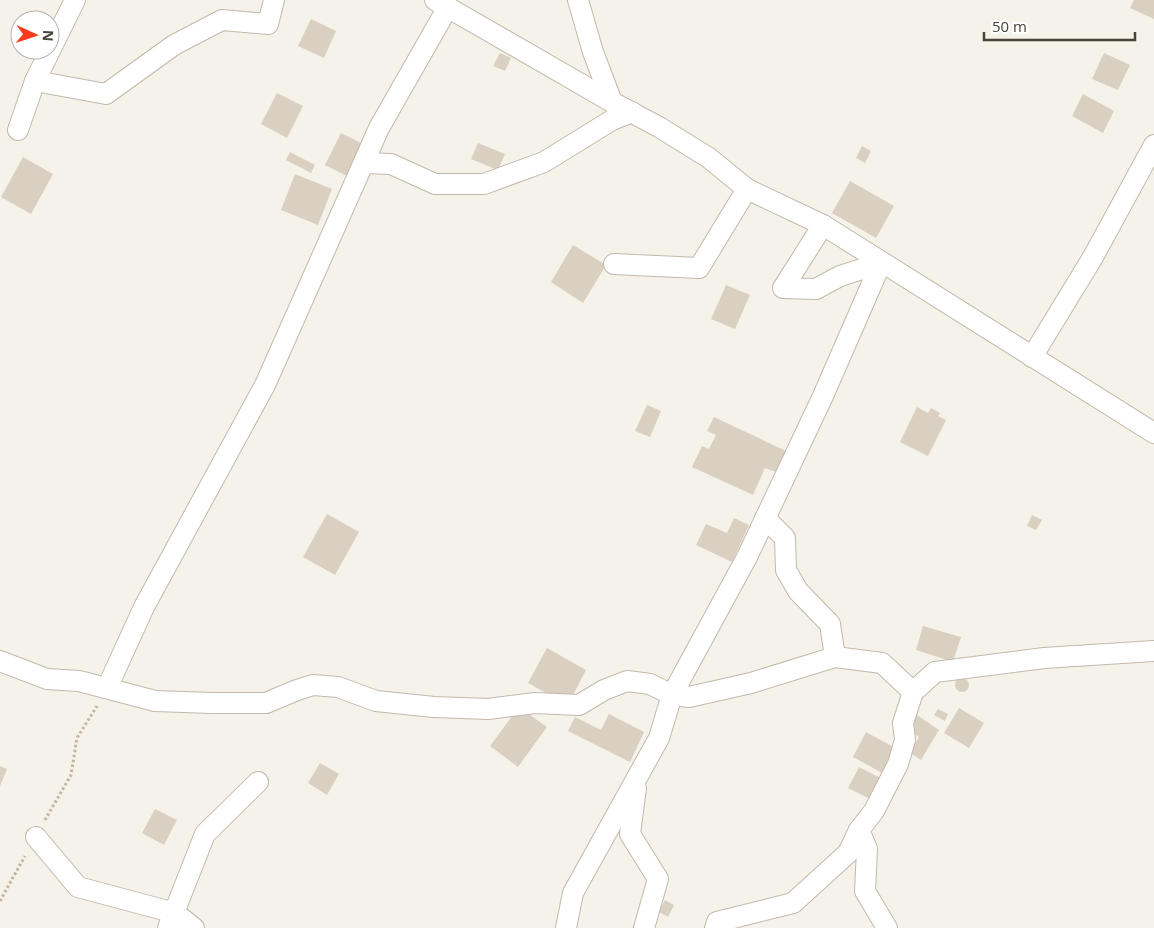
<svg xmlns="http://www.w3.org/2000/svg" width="1154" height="928" font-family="'Open Sans',sans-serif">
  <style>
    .building { fill: #dad0c2 }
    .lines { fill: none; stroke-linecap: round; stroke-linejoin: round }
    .street-casing { stroke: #c1b9ac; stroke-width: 22 }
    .path { stroke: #c3b59e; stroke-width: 3; stroke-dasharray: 2.5 2.5; stroke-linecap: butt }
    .street { stroke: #fff; stroke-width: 20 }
  </style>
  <rect width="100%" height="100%" fill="#f5f2ea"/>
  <g class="building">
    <path d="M1134,0H1154V19L1130,8Z"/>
    <path d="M311,19L336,31L324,58L298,46Z"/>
    <path d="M500,53L511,58L505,71L493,66Z"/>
    <path d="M1104,53L1130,65L1118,90L1092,79Z"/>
    <path d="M277,93L303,106L287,138L261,124Z"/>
    <path d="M1083,94L1114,111L1103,133L1072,116Z"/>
    <path d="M341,133L363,144L347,176L325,165Z"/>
    <path d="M478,143L505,154L498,170L471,159Z"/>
    <path d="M862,146L871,151L865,163L856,158Z"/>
    <path d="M290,152L315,165L311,173L286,160Z"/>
    <path d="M23,157L53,174L31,214L1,197Z"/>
    <path d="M295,174L332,189L318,225L281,210Z"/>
    <path d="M850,181L894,206L876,238L832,213Z"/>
    <path d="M573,245L606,265L583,303L551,282Z"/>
    <path d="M726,285L750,295L735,329L711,319Z"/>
    <path d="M647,405L661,411L650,437L635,431Z"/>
    <path d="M917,407L928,413L931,408L940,413L938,416L946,420L928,456L900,442Z"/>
    <path d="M714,417L786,451L776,472L765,468L753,495L692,467L702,446L709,449L716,435L707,431Z"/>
    <path d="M327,514L359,532L335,575L303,557Z"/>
    <path d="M1032,515L1042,520L1036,530L1027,526Z"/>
    <path d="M734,518L749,525L732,562L696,545L706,524L727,533Z"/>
    <path d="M923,626L961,637L953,662L916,650Z"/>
    <path d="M547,648L586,670L568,705L528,683Z"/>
    <circle cx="962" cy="685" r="7"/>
    <path d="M519,707L547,727L518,767L490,746Z"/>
    <path d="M959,708L984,723L969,748L944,733Z"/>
    <path d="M938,709L948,714L945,721L934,715Z"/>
    <path d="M609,714L644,732L630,762L568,731L575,717L601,730Z"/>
    <path d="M917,715L939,730L921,760L909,752L919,737L908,730Z"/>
    <path d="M866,732L899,750L886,775L853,757Z"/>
    <path d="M320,763L339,774L327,795L308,783Z"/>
    <path d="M0,766L7,769L0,786Z"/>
    <path d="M859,767L880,778L870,799L848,788Z"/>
    <path d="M155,809L177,820L164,845L142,833Z"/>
    <path d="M665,900L674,905L668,917L659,912Z"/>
  </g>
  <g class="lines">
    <g class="street-casing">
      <g id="street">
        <path d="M435,0L612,102"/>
        <path d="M578,0L593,52L612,102L659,127L709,158L747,189L823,225L1154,433"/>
        <path d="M35,81L106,94L174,45L222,20L268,24L274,0"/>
        <path d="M18,130L35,81L75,0"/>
        <path d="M364,163L391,164L435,184H484L544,162L612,120L632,112"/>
        <path d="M614,264L699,268L747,189"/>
        <path d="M1032,357L1093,257L1154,145"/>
        <path d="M765,518L785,538L786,570L798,591L830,624L835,657"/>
        <path d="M0,661L47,679L79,681L155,701L212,703H266L297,690L313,685L338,687L376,701L434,707L488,709L535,703L579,705L604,690L627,681L650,684L672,695L689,697L751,683L835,657L882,663L913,692L935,672L1044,658L1154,651"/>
        <path d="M107,688L144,607L265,385L379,128L448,7"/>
        <path d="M636,788L630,834L658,879L644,928"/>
        <path d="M36,837L78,887L175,913L194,928"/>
        <path d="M168,928L205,834L258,782"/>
        <path d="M566,928L573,893L659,738L672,695L747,557L823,396L881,263L840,276L816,289L783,288L823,225"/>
        <path d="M715,928L717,922L793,903L848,853L859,830"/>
        <path d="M887,928L865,891L867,849L859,830L874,811L898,764L905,740L903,723L913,692"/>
      </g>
    </g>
    <g class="path">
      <path d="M45,820L71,775L77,738L97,706"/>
      <path d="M0,901L25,856"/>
    </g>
    <use href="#street" class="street"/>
  </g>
  <g transform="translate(35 35) rotate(93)"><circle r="24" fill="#ffffff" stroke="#b6b3af"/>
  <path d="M0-4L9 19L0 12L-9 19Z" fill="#fa3b1c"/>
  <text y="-8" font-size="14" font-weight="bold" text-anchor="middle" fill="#494238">N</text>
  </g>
  <path d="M984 32v8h151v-8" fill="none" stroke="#494238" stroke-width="2.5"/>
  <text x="992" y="32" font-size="15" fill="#494238" stroke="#ffffff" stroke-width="4" paint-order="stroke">50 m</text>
</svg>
